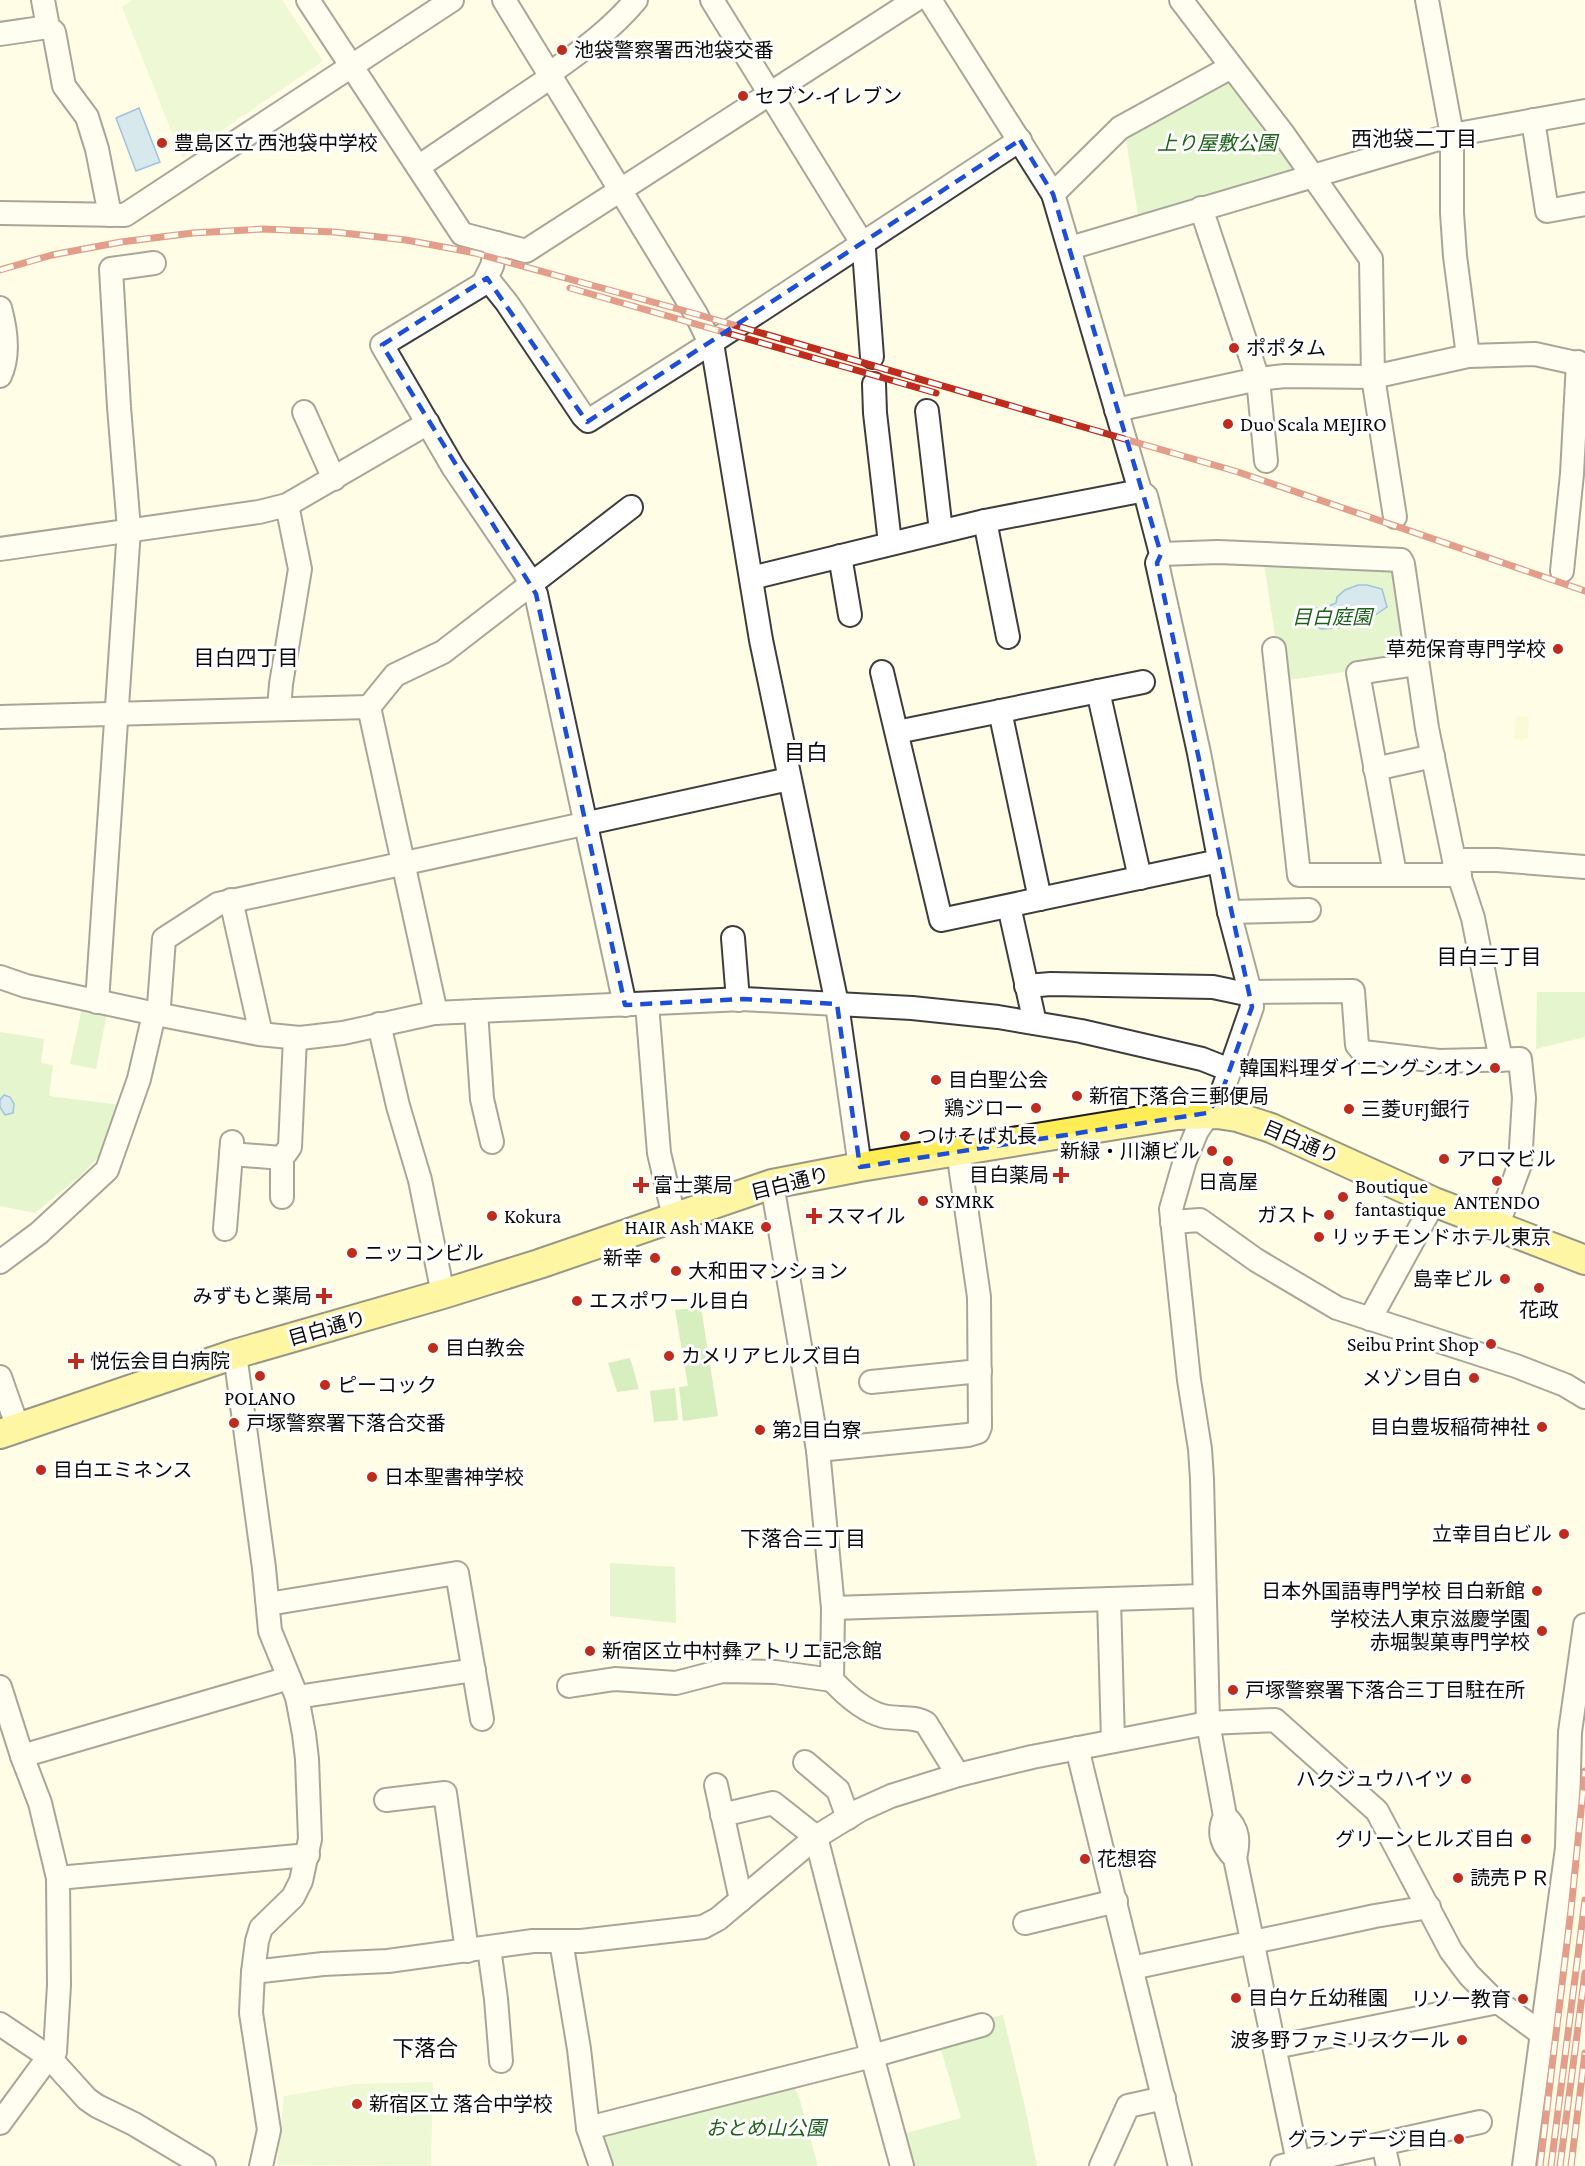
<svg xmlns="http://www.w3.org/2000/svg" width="1585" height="2166" font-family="'Crimson Pro','Noto Sans JP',serif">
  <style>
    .farmland { fill: #f3f5c6 }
    .green { fill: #c6eaaf }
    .forest { fill: #a6db8e }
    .pitch { fill: #daf1c1 }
    .water { fill: #a9d0f9; stroke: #2d7ad3; stroke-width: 1.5 }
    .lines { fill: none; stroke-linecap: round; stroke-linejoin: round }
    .minor-casing { stroke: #3d3d3d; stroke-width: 26 }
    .major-casing { stroke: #1b1b1b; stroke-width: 32 }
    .minor { stroke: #fff; stroke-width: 22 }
    .major { stroke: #ffed56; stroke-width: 28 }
    .rail-casing { stroke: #be2c1d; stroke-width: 7 }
    .rail { stroke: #fff; stroke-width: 4.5; stroke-dasharray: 14; stroke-linecap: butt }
    .marked { fill: none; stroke: #1d4ed8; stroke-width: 4.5; stroke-dasharray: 12 8; stroke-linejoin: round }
    .poi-dot { fill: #be2c1d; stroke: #fff; stroke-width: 2 }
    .labels { text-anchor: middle; stroke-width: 6; stroke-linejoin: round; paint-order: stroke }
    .poi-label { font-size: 20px; fill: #0a0a0a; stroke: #fff; text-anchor: start }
    .park-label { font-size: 20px; font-style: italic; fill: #1e6219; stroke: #fff }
    .street-label { font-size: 20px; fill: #0a0a0a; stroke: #fff }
    .neighbourhood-label { font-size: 21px; fill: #0a0a0a; stroke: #fff }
    .quarter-label { font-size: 22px; fill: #0a0a0a; stroke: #fff }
  </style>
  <rect width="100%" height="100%" fill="#fffde6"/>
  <path class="farmland" d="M1516,716L1529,717L1528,737L1524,740L1514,739Z"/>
  <g class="green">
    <path d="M1231,73L1305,172L1139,222L1125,133Z"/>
    <path d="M1263,557L1401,563L1414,662L1282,681Z"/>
    <path d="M1537,992H1585V1037L1536,1049Z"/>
    <path d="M82,1008L107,1013L96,1069L70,1064Z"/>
    <path d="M0,1032L44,1039L41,1063L53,1065L49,1096L121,1105L104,1151L79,1177L35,1213L0,1206Z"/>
    <path d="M610,1563L675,1567L676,1623L610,1616Z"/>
    <path d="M1003,2015L1025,2107L1037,2166H911L903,2134L961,2118L938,2040L985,2019Z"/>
    <path d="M792,2082L799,2097L818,2166H609L600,2133Z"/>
  </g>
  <g class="forest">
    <path d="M701,1307L718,1416L683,1421L679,1387L688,1386L675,1310Z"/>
    <path d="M630,1358L639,1389L617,1392L608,1363Z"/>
    <path d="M675,1388L678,1420L654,1422L650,1391Z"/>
  </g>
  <g class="pitch">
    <path d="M132,0H282L323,61L182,158L122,7Z"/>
    <path d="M433,2082L431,2166L277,2165L284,2096L355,2084Z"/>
  </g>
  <g class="water">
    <path d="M139,108L160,162L136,171L116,118Z"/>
    <path d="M1358,585H1367L1382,589L1387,607C1362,625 1352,628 1321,629L1313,624L1311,617L1316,608L1321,609L1336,603L1337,597L1345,590Z"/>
    <path d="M4,1095L10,1097L14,1104L13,1113L5,1115L0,1107V1100Z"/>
  </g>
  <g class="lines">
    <g class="minor-casing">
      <g id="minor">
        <path d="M43,0L48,27L54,32L64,86L87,117L97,149L110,215"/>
        <path d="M308,0L462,234L526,251L915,0"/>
        <path d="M504,0L696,314L713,349L761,640L837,1004L860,1167"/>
        <path d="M712,0L862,243L864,250L872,357"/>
        <path d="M930,0L1053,194L1140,491L1146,496L1161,554L1157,563L1199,753L1229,912L1251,995L1252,1007L1230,1070L1220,1097L1197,1131L1185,1160L1171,1209L1189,1380L1200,1449L1202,1479L1208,1723L1225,1816C1217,1834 1222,1845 1235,1858C1239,1841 1239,1829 1225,1816"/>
        <path d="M1181,0L1284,135L1371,259L1373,377L1395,517"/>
        <path d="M1427,0L1452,135V213L1455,256L1468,356"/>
        <path d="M0,34L48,27"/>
        <path d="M549,74C580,52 611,30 636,0"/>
        <path d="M1533,120L1547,211L1585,204"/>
        <path d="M418,167L551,77"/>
        <path d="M1053,194L1120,128L1231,67"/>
        <path d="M1201,208L1258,379L1266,461"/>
        <path d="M0,213L125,215L452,0"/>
        <path d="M497,243L492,266L483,284L382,345L453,467L525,573L536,594L625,1005"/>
        <path d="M1070,248L1452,135L1585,111"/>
        <path d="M487,278L507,303L583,416L588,421L711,343L1020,140"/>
        <path d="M0,308C6,330 10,355 0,376"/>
        <path d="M874,384L875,413L890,543"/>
        <path d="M1116,410L1258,379L1285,376L1373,377L1468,356L1535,354L1585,365"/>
        <path d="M927,411L941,531"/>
        <path d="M304,412L334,479"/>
        <path d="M985,521L1008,637"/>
        <path d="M0,549L259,512L287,505L428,423"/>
        <path d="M1161,554L1218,552L1401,560L1403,564L1427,728L1454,860L1473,918L1501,1060"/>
        <path d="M840,556L850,615"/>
        <path d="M1562,571L1572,474L1578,362"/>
        <path d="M751,578L985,521L1140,491"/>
        <path d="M1274,649L1299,875H1460"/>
        <path d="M882,672L941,920L1219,861"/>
        <path d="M1098,691L1140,878"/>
        <path d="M369,707L395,675L443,652L631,507"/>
        <path d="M369,707L436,1013"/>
        <path d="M279,709L281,684L300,569L287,505"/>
        <path d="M1000,711L1040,899"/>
        <path d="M0,717L369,707"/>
        <path d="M897,732L1143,682"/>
        <path d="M1375,769L1433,756"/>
        <path d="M1454,860H1497L1585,867"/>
        <path d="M1395,874L1358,673L1417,664"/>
        <path d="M231,900L261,1034"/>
        <path d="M1009,906L1035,1023"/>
        <path d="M1229,912L1309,910"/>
        <path d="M733,938L738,1000"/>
        <path d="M0,977L26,986L156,1014L259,1034L300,1038L343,1033L434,1013L743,999L912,1008L998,1017L1081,1031L1202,1059L1230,1070"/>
        <path d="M1026,986L1051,984L1213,987L1251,995"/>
        <path d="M1250,992L1353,991L1357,1045L1363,1052L1439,1061L1520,1059L1524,1098L1520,1164L1497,1227"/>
        <path d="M97,1002L129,529L119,407L111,269L154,263"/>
        <path d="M647,1004L659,1153L674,1217"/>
        <path d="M476,1011L482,1099L492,1142"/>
        <path d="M379,1024L398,1106L420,1180L443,1294"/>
        <path d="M231,1154L282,1158"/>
        <path d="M772,1184L818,1450L833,1608L832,1680C845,1694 864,1711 883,1716C898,1720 913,1715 926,1723L958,1775"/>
        <path d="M282,1197V1158L290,1147L295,1038"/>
        <path d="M1172,1222L1200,1220L1256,1260L1337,1308L1516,1366L1565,1385L1585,1397"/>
        <path d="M225,1229L232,1142"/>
        <path d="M0,1262L39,1233L107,1170L139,1079L152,1023L159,1006L164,939L218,904L789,779"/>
        <path d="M1370,1319L1434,1202"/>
        <path d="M235,1354L264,1568L270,1631L297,1697L304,1734L307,1759L310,1839L301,1881L293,1897L261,1928L257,1941L253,1972L251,2013L269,2130L261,2166"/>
        <path d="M0,1377L18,1428"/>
        <path d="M871,1382L980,1371"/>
        <path d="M818,1450L968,1435L978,1432L980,1427L979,1297L958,1151"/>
        <path d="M1109,1599L1113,1741"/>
        <path d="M268,1604L457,1573L482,1719"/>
        <path d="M833,1608L1204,1596"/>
        <path d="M569,1686L615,1679L676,1683L722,1671L775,1672L832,1680"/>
        <path d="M0,1687L22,1756L40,1803L58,1878L59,1985L55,2052L47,2059L0,2123"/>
        <path d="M297,1697L474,1670"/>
        <path d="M1077,1748L1180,2166"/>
        <path d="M22,1756L289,1678"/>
        <path d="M805,1762L838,1790L848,1818"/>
        <path d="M716,1785L741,1900"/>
        <path d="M386,1800L445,1793L467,1951"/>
        <path d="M722,1815L773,1803L816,1837L872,2056L902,2166"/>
        <path d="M1235,1858L1298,2162"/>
        <path d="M58,1878L308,1855"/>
        <path d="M1025,1923L1116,1901"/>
        <path d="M561,1941L579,2049L588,2128L601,2166"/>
        <path d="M489,1948L496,1999L501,2061"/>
        <path d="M1132,1968L1375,1916L1429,1907"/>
        <path d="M253,1972L323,1964L388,1961L533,1941H581L703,1927L718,1919L816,1837L860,1810L891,1796L958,1775L1032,1757L1208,1723L1275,1720L1377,1811L1451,1951L1469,1975L1490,1996L1542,2034"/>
        <path d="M0,2024L49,2057L87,2099L97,2106L134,2124L204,2166"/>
        <path d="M1275,2047L1498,2002"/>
        <path d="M588,2128L872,2056L982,2025"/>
        <path d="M1383,2144L1388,2166"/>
        <path d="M1101,2166L1128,2106L1164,2098"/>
        <path d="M1282,2166L1480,2122"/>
        <path d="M1524,2166L1567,1848L1570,1732L1585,1625"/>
      </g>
    </g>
    <g class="major-casing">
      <path id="major" d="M0,1434L235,1354L443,1294L539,1264L772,1184L860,1167L1177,1115L1217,1114L1237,1117L1271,1128L1434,1202L1585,1260"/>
    </g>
    <use href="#minor" class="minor"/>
    <use href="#major" class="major"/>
    <g class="rail-casing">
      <g id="rail">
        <path d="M0,270L52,255L121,242L193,233L263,229L334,232L406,240L475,253L696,314L1238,472L1585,591"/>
        <path d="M570,288L936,393"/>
        <path d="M1540,2166L1571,1910L1585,1771"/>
        <path d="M1551,2166L1585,1900"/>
        <path d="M1560,2166L1585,1973"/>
        <path d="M1571,2166L1585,2053"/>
      </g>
    </g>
    <use href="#rail" class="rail"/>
  </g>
  <path d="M0 0H1585V2166H0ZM1020,140L1053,194L1161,554L1157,563L1252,1007L1220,1097L1207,1113L860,1167L837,1004L743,999L625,1005L536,594L382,345L487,278L587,422Z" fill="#fffde6" fill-opacity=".55" fill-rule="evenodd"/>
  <path class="marked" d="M1020,140L1053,194L1161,554L1157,563L1252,1007L1220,1097L1207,1113L860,1167L837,1004L743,999L625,1005L536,594L382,345L487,278L587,422Z"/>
  <g class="poi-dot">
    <circle cx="562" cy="50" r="6"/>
    <circle cx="743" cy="96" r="6"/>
    <circle cx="162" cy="143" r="6"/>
    <circle cx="1234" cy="348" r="6"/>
    <circle cx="1228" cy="424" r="6"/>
    <circle cx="1558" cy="649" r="6"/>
    <circle cx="1495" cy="1068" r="6"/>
    <circle cx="936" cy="1080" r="6"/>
    <circle cx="1077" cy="1096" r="6"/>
    <circle cx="1036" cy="1108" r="6"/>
    <circle cx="1349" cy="1109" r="6"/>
    <circle cx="905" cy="1136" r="6"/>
    <circle cx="1212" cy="1151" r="6"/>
    <circle cx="1444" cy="1159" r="6"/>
    <circle cx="1228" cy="1161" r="6"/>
    <path d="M1058 1166h6v6h6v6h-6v6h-6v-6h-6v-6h6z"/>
    <circle cx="1497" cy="1181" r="6"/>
    <path d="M638 1176h6v6h6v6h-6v6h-6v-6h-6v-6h6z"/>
    <circle cx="1343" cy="1197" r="6"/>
    <circle cx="923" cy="1201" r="6"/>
    <circle cx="1329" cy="1215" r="6"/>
    <circle cx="492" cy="1216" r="6"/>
    <path d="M811 1207h6v6h6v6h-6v6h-6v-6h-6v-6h6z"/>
    <circle cx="766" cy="1227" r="6"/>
    <circle cx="1319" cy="1237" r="6"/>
    <circle cx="352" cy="1253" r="6"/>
    <circle cx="655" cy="1258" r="6"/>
    <circle cx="676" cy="1271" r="6"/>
    <circle cx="1505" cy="1279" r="6"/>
    <circle cx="1539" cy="1288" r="6"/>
    <path d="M321 1287h6v6h6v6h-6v6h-6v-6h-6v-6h6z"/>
    <circle cx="577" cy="1301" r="6"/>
    <circle cx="1491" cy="1344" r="6"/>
    <circle cx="433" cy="1348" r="6"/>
    <circle cx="669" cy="1356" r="6"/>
    <path d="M73 1352h6v6h6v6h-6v6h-6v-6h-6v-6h6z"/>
    <circle cx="260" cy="1376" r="6"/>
    <circle cx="1474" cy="1378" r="6"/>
    <circle cx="325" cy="1385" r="6"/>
    <circle cx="234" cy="1423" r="6"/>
    <circle cx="1542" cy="1427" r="6"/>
    <circle cx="760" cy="1430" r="6"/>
    <circle cx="41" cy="1470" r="6"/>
    <circle cx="372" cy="1477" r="6"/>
    <circle cx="1564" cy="1534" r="6"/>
    <circle cx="1537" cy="1591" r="6"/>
    <circle cx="1542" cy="1631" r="6"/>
    <circle cx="590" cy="1651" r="6"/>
    <circle cx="1233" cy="1690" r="6"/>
    <circle cx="1466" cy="1779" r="6"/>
    <circle cx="1526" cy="1839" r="6"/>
    <circle cx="1085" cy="1859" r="6"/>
    <circle cx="1458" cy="1878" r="6"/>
    <circle cx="1236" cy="1998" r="6"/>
    <circle cx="1523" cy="1999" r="6"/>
    <circle cx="1462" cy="2040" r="6"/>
    <circle cx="357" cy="2104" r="6"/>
    <circle cx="1459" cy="2139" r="6"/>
  </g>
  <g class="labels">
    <g class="poi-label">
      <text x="574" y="57">池袋警察署西池袋交番</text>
      <text x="755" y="103">セブン-イレブン</text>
      <text x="174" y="150">豊島区立 西池袋中学校</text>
      <text x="1246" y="355">ポポタム</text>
      <text x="1240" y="431">Duo Scala MEJIRO</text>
      <text x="1546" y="656" text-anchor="end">草苑保育専門学校</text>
      <text x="1483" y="1075" text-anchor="end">韓国料理ダイニング シオン</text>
      <text x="948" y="1087">目白聖公会</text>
      <text x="1089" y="1103">新宿下落合三郵便局</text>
      <text x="1024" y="1115" text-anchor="end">鶏ジロー</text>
      <text x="1361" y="1116">三菱UFJ銀行</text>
      <text x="917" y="1143">つけそば丸長</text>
      <text x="1200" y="1158" text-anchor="end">新緑・川瀬ビル</text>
      <text x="1456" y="1166">アロマビル</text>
      <text x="1049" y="1182" text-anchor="end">目白薬局</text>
      <text x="1228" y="1189" text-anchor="middle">日高屋</text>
      <text x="653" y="1192">富士薬局</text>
      <text x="1355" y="1193">Boutique<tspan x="1355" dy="23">fantastique</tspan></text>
      <text x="935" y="1208">SYMRK</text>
      <text x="1497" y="1209" text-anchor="middle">ANTENDO</text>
      <text x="1317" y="1222" text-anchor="end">ガスト</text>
      <text x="504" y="1223">Kokura</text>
      <text x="826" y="1223">スマイル</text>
      <text x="754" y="1234" text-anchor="end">HAIR Ash MAKE</text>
      <text x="1331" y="1244">リッチモンドホテル東京</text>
      <text x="364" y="1260">ニッコンビル</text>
      <text x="643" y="1265" text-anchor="end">新幸</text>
      <text x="688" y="1278">大和田マンション</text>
      <text x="1493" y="1286" text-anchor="end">島幸ビル</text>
      <text x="312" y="1303" text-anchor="end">みずもと薬局</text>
      <text x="589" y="1308">エスポワール目白</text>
      <text x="1539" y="1317" text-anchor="middle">花政</text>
      <text x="1479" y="1351" text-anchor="end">Seibu Print Shop</text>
      <text x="445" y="1355">目白教会</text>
      <text x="681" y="1363">カメリアヒルズ目白</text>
      <text x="90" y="1368">悦伝会目白病院</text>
      <text x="1462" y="1385" text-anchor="end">メゾン目白</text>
      <text x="337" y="1392">ピーコック</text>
      <text x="260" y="1405" text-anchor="middle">POLANO</text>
      <text x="246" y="1430">戸塚警察署下落合交番</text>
      <text x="1530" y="1434" text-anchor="end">目白豊坂稲荷神社</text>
      <text x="772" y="1437">第2目白寮</text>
      <text x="53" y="1477">目白エミネンス</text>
      <text x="384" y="1484">日本聖書神学校</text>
      <text x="1552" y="1541" text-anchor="end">立幸目白ビル</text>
      <text x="1525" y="1598" text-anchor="end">日本外国語専門学校 目白新館</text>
      <text x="1530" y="1626" text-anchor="end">学校法人東京滋慶学園<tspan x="1530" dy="23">赤堀製菓専門学校</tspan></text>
      <text x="602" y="1658">新宿区立中村彝アトリエ記念館</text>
      <text x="1245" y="1697">戸塚警察署下落合三丁目駐在所</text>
      <text x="1454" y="1786" text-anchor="end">ハクジュウハイツ</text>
      <text x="1514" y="1846" text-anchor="end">グリーンヒルズ目白</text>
      <text x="1097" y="1866">花想容</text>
      <text x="1470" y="1885">読売ＰＲ</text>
      <text x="1248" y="2005">目白ケ丘幼稚園</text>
      <text x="1511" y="2006" text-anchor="end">リソー教育</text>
      <text x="1450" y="2047" text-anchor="end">波多野ファミリスクール</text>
      <text x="369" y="2111">新宿区立 落合中学校</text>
      <text x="1447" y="2146" text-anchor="end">グランデージ目白</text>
    </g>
    <g class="park-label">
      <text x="1217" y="150">上り屋敷公園</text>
      <text x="1332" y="624">目白庭園</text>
      <text x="766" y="2135">おとめ山公園</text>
    </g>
    <g class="street-label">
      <text transform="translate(1301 1142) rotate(23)" y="7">目白通り</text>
      <text transform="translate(790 1183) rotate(-14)" y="7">目白通り</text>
      <text transform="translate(327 1328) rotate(-16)" y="7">目白通り</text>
    </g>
    <g class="neighbourhood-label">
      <text x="1414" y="146">西池袋二丁目</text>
      <text x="246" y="665">目白四丁目</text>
      <text x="1489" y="964">目白三丁目</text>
      <text x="803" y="1546">下落合三丁目</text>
    </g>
    <g class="quarter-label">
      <text x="806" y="760">目白</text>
      <text x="425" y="2056">下落合</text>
    </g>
  </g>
</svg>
